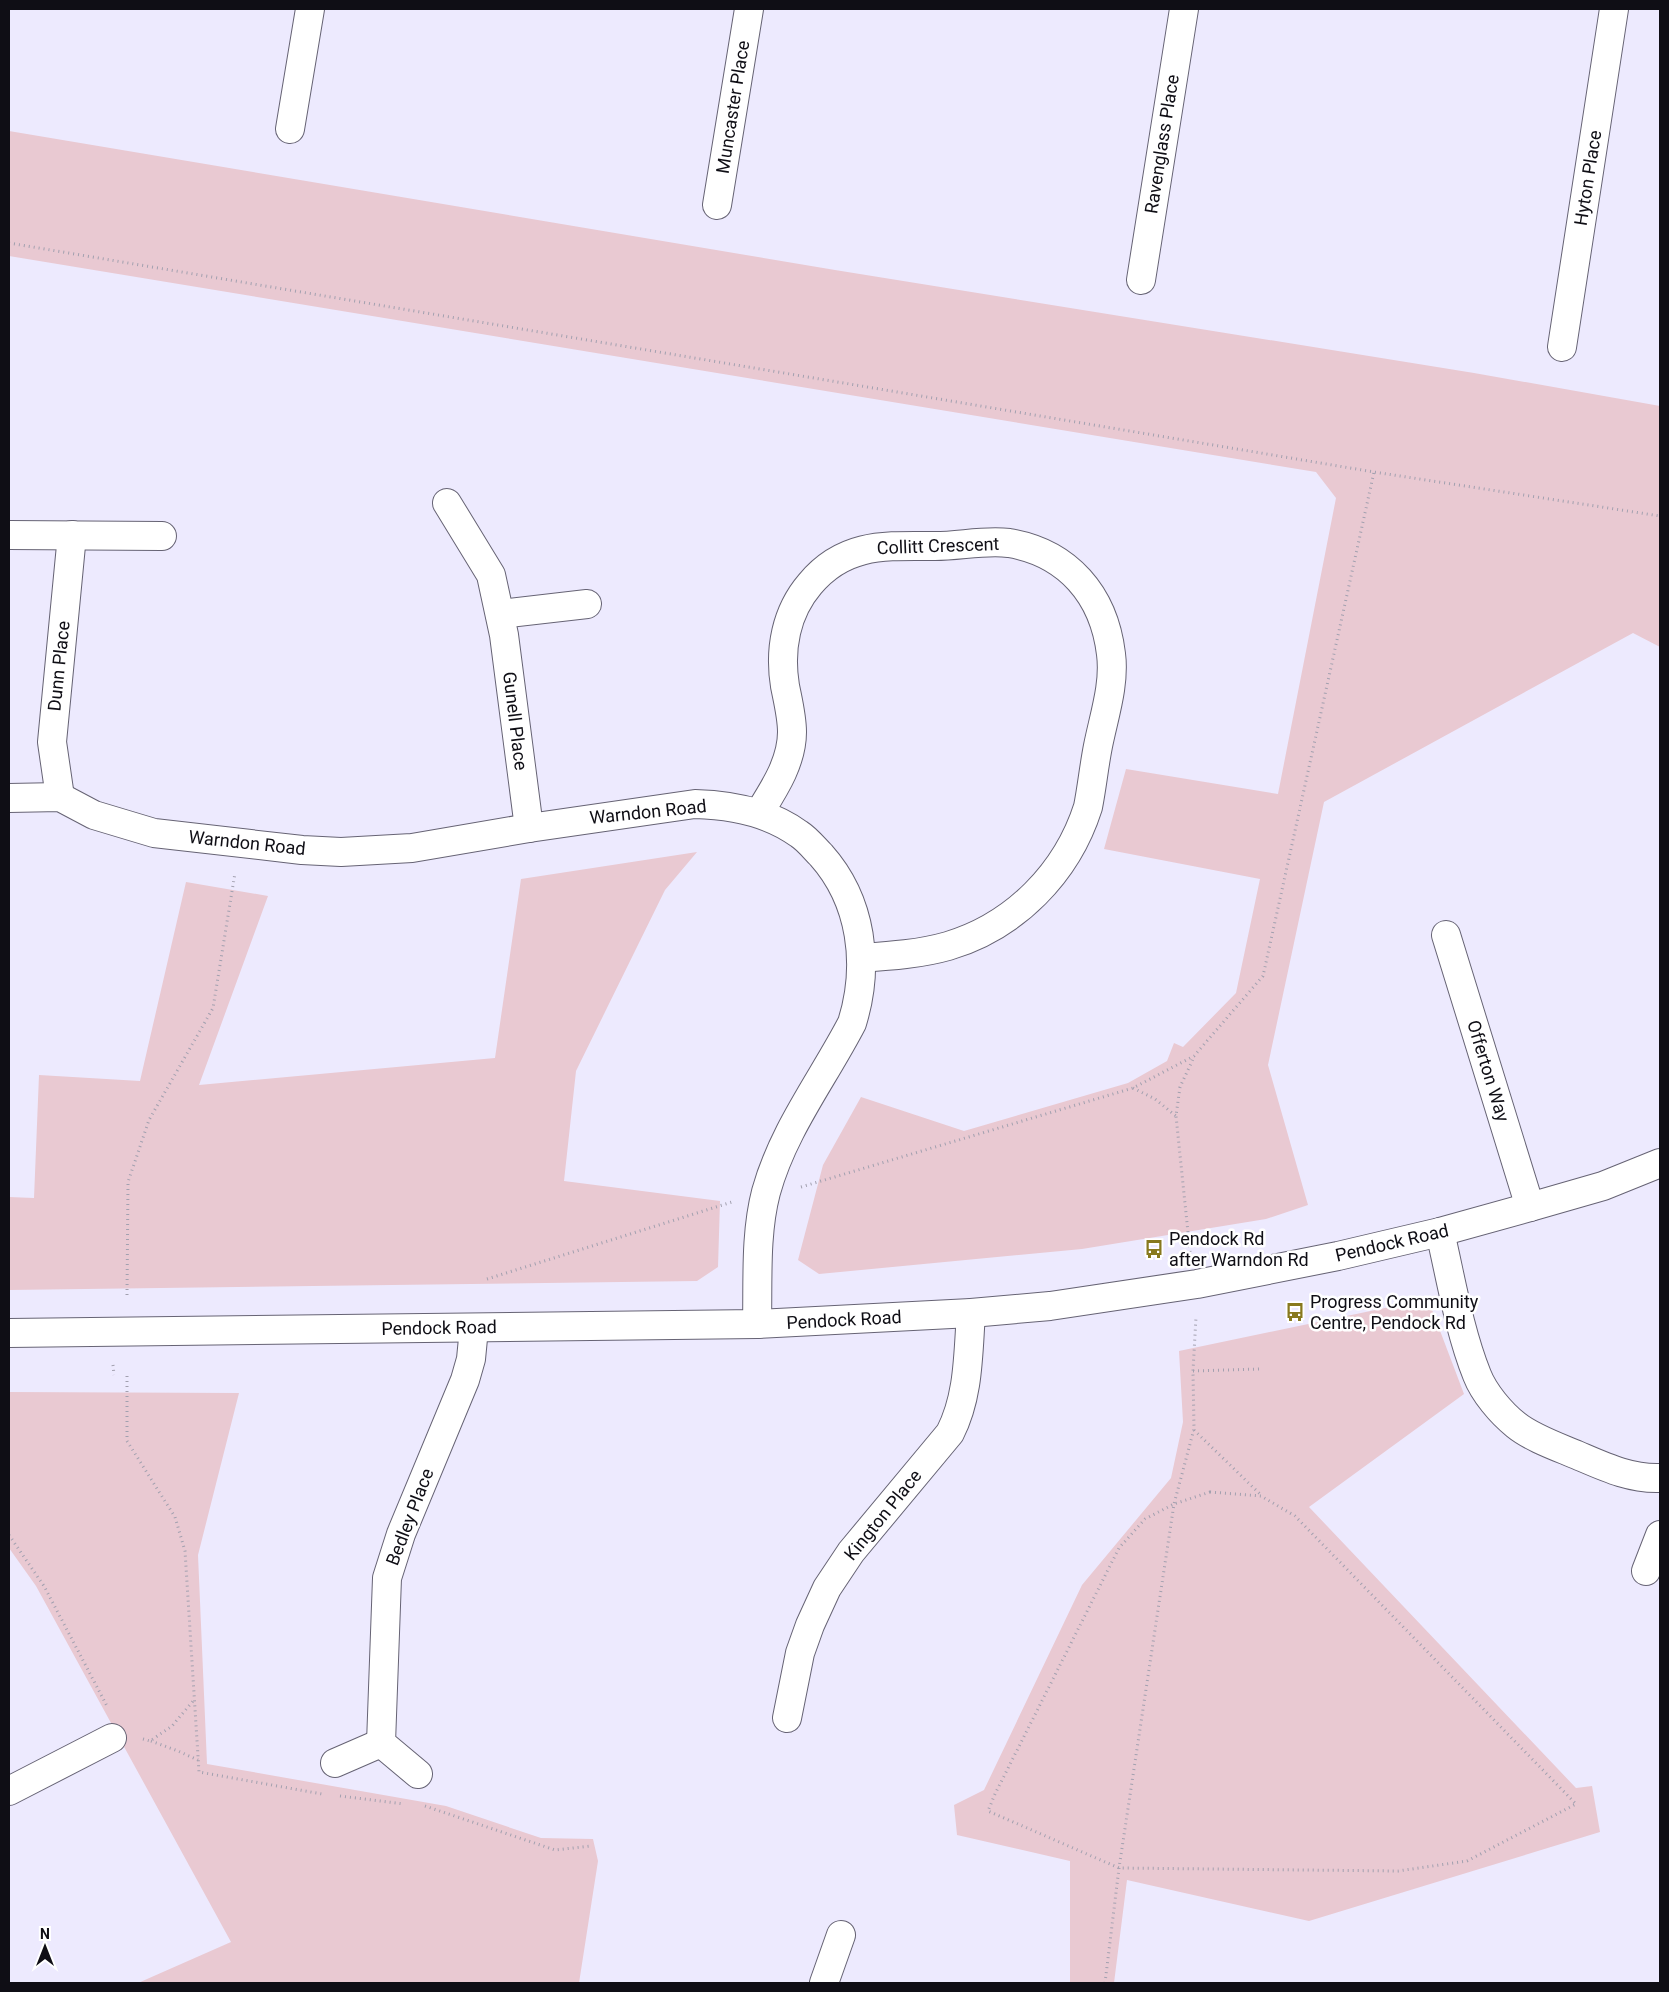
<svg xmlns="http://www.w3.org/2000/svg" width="1669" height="1992" font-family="Roboto,sans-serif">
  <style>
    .green { fill: #e9c9d2 }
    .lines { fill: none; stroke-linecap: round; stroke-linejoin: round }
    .minor-casing { stroke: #666374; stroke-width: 30 }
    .path { stroke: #a2a0af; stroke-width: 3; stroke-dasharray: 1 4; stroke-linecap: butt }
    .minor { stroke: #fff; stroke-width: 28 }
    .labels { text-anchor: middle; stroke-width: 5; stroke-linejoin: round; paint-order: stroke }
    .street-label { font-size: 18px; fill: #0f0e15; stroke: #fff }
    .poi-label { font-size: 18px; fill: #0f0e15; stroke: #fff; text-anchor: start }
  </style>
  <rect width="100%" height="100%" fill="#edeafe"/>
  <g class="green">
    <path d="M9,131L835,270L1474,373L1660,406V647L1633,633L1324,802L1268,1065L1308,1205L1266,1219L1082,1249L819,1274L798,1260L823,1165L861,1097L964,1131L1128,1083L1167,1061L1174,1043L1183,1047L1236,993L1260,879L1104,849L1126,769L1278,794L1336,498L1316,472L9,256Z"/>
    <path d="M697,852L665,890L576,1071L564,1181L720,1201L718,1267L697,1281L9,1290V1197L34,1198L39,1075L140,1081L186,882L268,896L199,1085L495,1058L521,879Z"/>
    <path d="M1428,1299L1464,1394L1309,1507L1576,1788L1592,1786L1600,1832L1309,1921L1127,1880L1114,1983H1070V1861L957,1835L954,1805L984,1790L1082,1585L1171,1478L1183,1422L1179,1351Z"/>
    <path d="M9,1392L239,1393L198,1555L207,1764L446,1806L541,1838L593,1839L598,1861L579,1983H138L231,1942L36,1586L9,1548Z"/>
  </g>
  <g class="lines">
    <g class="minor-casing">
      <g id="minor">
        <path d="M290,129L310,9"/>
        <path d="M717,205L749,9"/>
        <path d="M1141,280L1184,9"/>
        <path d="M1562,347L1614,9"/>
        <path d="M447,503L491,575L504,635L529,828"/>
        <path d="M9,535L162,536"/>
        <path d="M500,614L587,604"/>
        <path d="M60,797L52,742L72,535"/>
        <path d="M9,798L60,797L94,815L154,833L302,850L341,852L412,848L529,828L695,804C732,805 769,812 799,834C807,839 814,848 821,855C862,901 870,965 852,1023C823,1079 783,1130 766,1192C755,1234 758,1281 757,1324"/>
        <path d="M759,813C774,789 792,762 792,732C792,717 788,701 785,686C779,649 786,612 810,584C845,542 887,546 935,546C960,546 984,540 1009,543C1068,553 1104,595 1111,654C1115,684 1104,716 1098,746C1094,766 1092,787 1088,807C1067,873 1015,926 948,946C920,954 890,956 861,958"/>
        <path d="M1446,935L1530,1207"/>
        <path d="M1440,1232C1451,1279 1459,1330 1477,1375C1484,1393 1501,1413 1516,1425C1532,1438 1558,1447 1577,1455C1605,1467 1630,1479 1660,1478"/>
        <path d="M9,1333L757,1324L971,1313L1050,1306L1197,1284L1338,1256L1440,1232L1530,1207L1603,1186L1660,1163"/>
        <path d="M1646,1571L1660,1535"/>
        <path d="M787,1718L800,1653L810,1625L827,1588L851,1552L950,1433C969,1396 968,1354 971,1313"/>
        <path d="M335,1763L381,1743"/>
        <path d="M418,1774L381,1743L387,1578L401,1534L465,1380L471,1359L474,1328"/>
        <path d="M9,1791L112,1738"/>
        <path d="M824,1983L841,1935"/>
      </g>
    </g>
    <g class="path">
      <path d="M9,243L1374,472L1660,516"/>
      <path d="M1133,1088L1155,1099L1176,1116"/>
      <path d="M801,1187L1133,1088L1194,1056L1263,976L1374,472"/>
      <path d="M1190,1252L1176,1116L1180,1087L1194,1057"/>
      <path d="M487,1279L732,1202"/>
      <path d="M127,1295L128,1182L149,1120L213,1008L235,873"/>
      <path d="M113,1365L114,1375"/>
      <path d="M1193,1371L1259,1369"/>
      <path d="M127,1376V1441L175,1517L185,1551L199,1772L322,1794"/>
      <path d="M1194,1430L1261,1495"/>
      <path d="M1210,1492L1261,1496L1295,1516L1576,1804L1467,1861L1398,1871L1119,1868L988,1811L995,1794L1119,1548L1145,1519L1174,1504Z"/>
      <path d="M9,1535L44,1586L108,1708"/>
      <path d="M143,1739L150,1741L172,1726L194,1700"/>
      <path d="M151,1741L178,1751L198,1760"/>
      <path d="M340,1796L404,1804"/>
      <path d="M425,1806L555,1850L591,1846"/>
      <path d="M1105,1983L1119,1868L1174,1504L1194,1429L1193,1371L1196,1317"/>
    </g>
    <use href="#minor" class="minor"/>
  </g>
  <defs>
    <g id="bus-bare" transform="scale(1.5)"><path d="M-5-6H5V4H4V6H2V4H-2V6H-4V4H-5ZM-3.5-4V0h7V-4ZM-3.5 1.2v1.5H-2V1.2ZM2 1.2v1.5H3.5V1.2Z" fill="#88791e" stroke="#fff" stroke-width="2.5" paint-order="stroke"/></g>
  </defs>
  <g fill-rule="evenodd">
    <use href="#bus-bare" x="1154" y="1249"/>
    <use href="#bus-bare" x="1295" y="1312"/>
  </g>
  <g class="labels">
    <g class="street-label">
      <text transform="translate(733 107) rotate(-81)" y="6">Muncaster Place</text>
      <text transform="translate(1162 144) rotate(-81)" y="6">Ravenglass Place</text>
      <text transform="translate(1588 178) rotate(-81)" y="6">Hyton Place</text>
      <text transform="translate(938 546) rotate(-2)" y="6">Collitt Crescent</text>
      <text transform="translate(59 666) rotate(-84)" y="6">Dunn Place</text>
      <text transform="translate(515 721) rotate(83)" y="6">Gunell Place</text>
      <text transform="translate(648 812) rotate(-6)" y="6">Warndon Road</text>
      <text transform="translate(247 843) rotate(6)" y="6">Warndon Road</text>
      <text transform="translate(1488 1071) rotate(73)" y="6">Offerton Way</text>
      <text transform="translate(1392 1243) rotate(-13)" y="6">Pendock Road</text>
      <text transform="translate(844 1320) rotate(-3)" y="6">Pendock Road</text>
      <text transform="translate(439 1328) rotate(-1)" y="6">Pendock Road</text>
      <text transform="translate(883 1515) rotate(-51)" y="6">Kington Place</text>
      <text transform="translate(410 1517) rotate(-69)" y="6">Bedley Place</text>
    </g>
    <g class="poi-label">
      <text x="1169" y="1245">Pendock Rd<tspan x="1169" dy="21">after Warndon Rd</tspan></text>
      <text x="1310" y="1308">Progress Community<tspan x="1310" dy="21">Centre, Pendock Rd</tspan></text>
    </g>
  </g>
  <rect width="1669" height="1992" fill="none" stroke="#0f0e15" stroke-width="20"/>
  <g transform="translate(45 1947)" stroke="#ffffff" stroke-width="4" paint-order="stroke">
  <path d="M0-4L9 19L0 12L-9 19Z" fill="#0f0e15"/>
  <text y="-8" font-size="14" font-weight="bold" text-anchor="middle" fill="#0f0e15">N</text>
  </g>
</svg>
